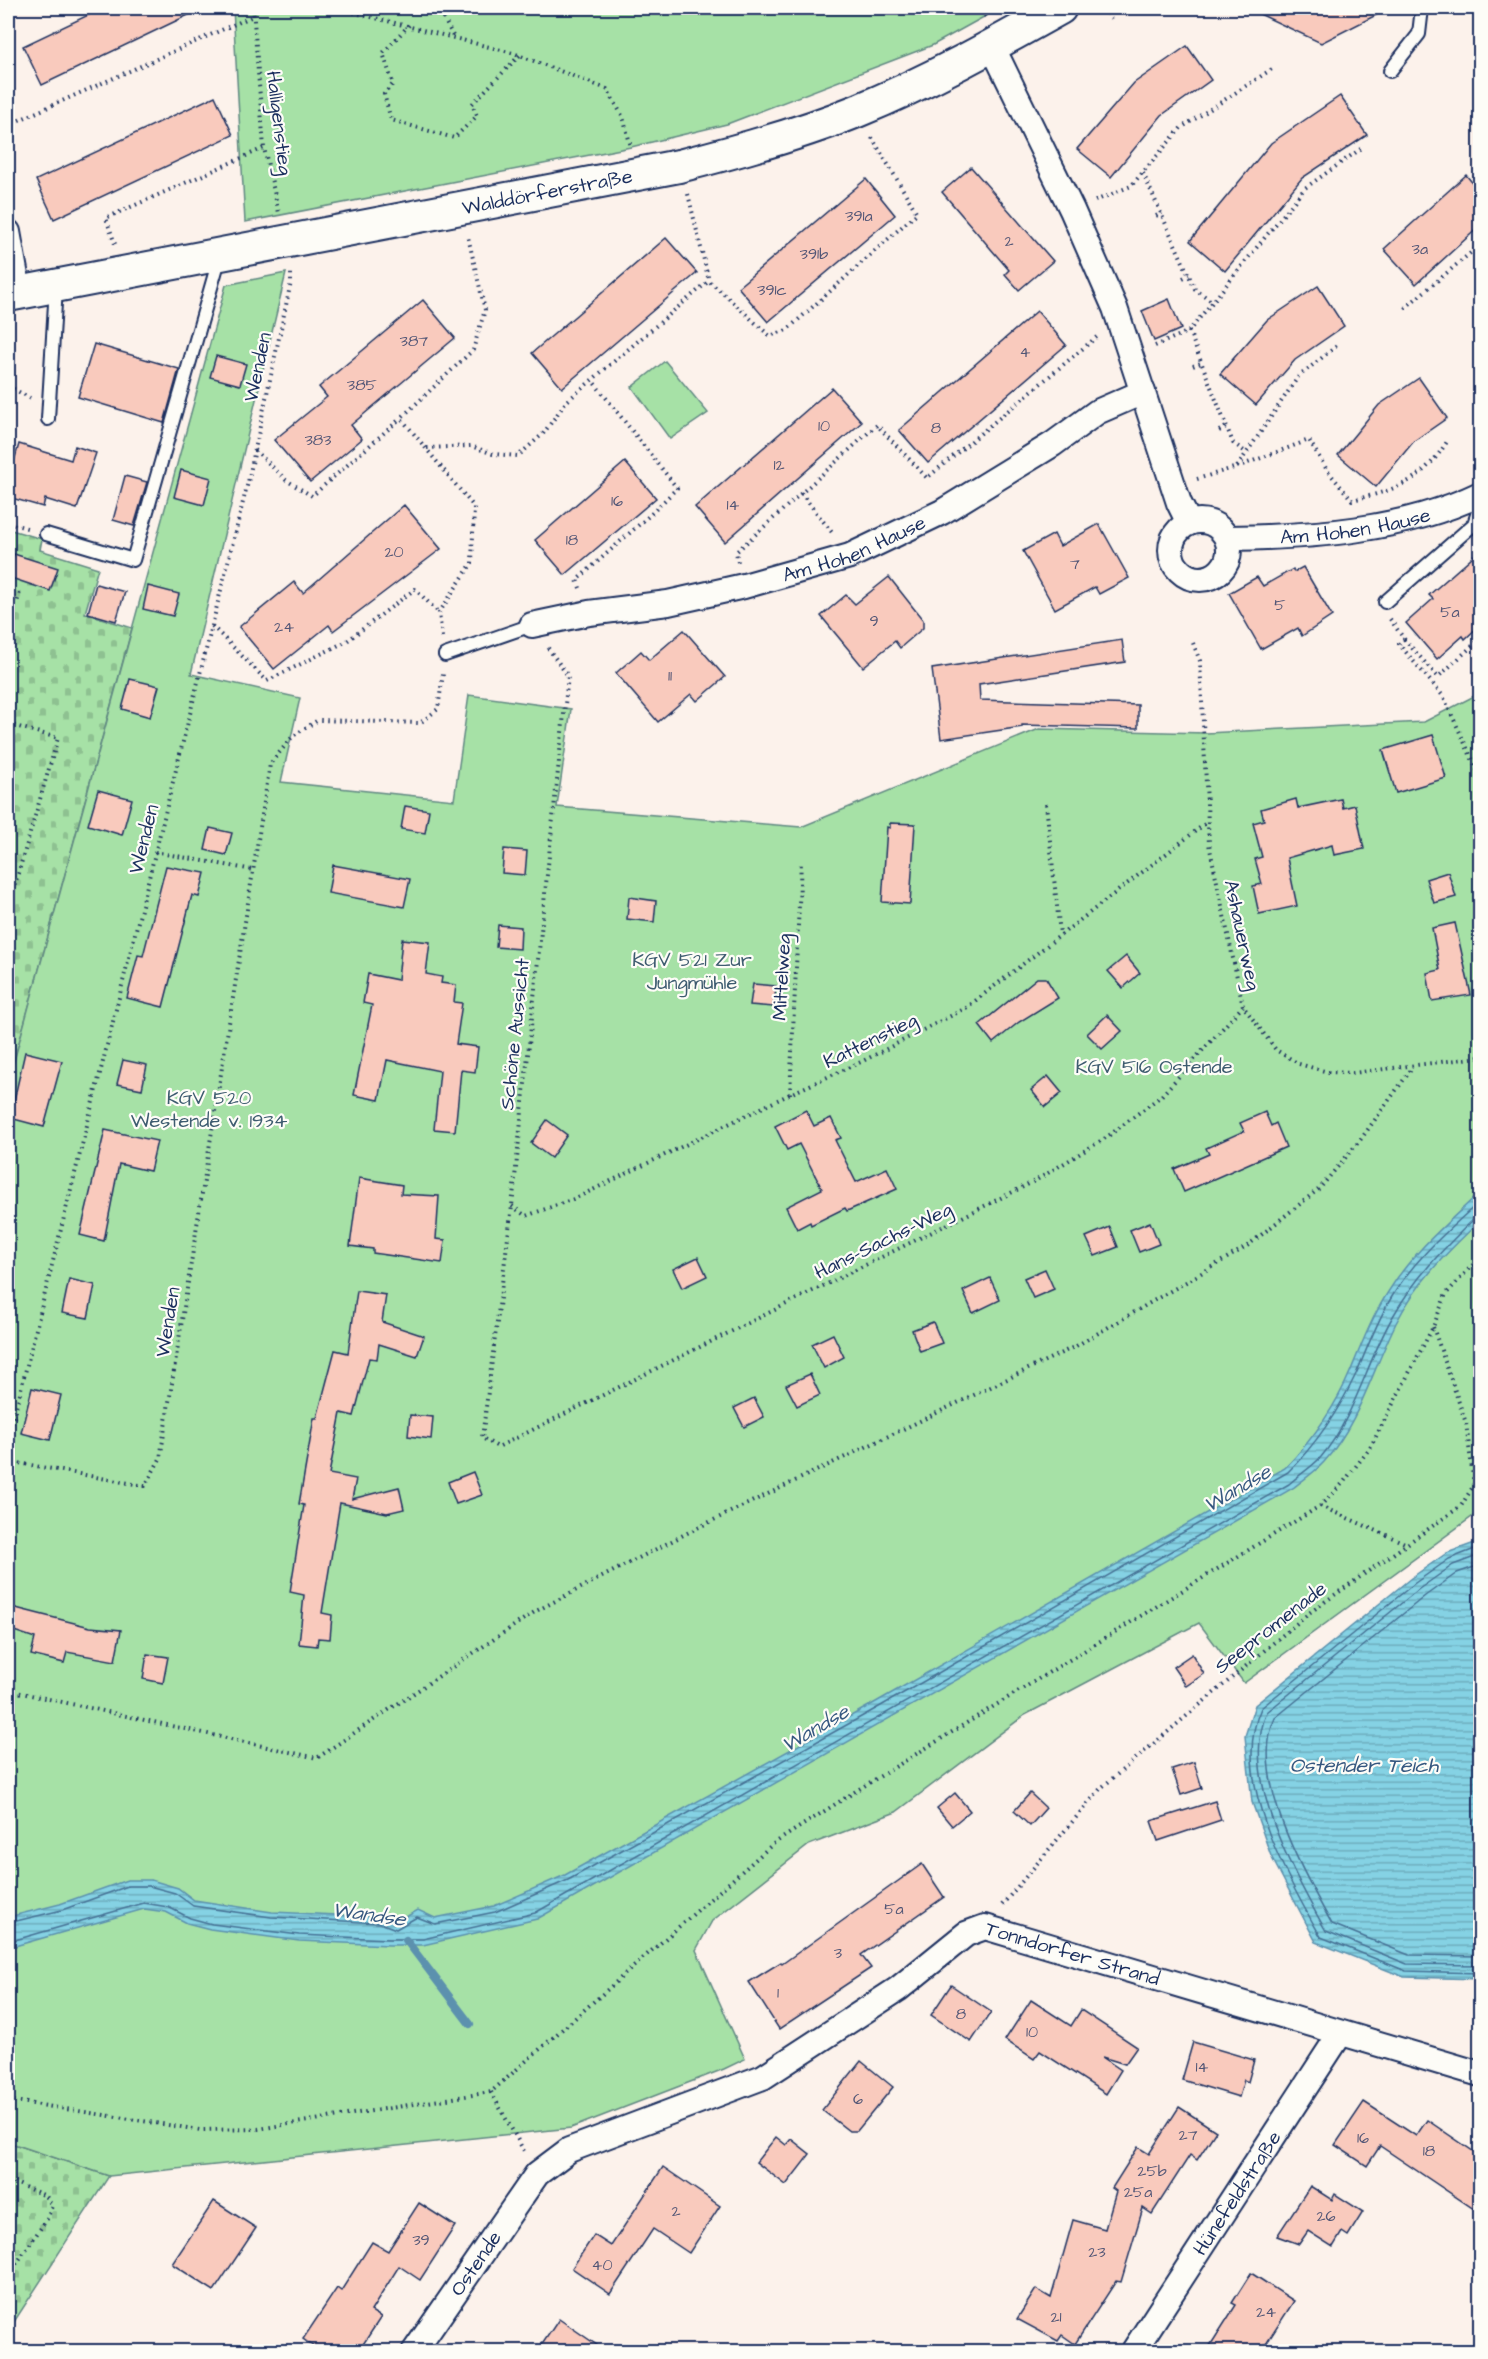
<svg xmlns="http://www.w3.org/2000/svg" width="1488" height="2359" font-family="'Architects Daughter',sans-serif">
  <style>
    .cemetery { fill: url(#cemetery-stones); stroke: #608882; stroke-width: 1.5 }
    .green { fill: #a6e1a6; stroke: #608882; stroke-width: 1.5 }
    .water { fill: url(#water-rules); stroke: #5b91ae; stroke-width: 1.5 }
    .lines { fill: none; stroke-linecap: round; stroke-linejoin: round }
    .shore { stroke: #457094; stroke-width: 1.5 }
    .stream { stroke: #5b91ae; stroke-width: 8 }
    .building { fill: #f9cabd; stroke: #1b2f5e; stroke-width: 1.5 }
    .service-casing { stroke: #1b2f5e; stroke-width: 16 }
    .minor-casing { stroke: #1b2f5e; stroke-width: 28 }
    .tertiary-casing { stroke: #1b2f5e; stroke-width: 36 }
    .path { stroke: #1b2f5e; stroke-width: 4; stroke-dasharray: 1.5 4.5; stroke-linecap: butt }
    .service { stroke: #fdfcf7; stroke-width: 12 }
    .minor { stroke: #fdfcf7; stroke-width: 24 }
    .tertiary { stroke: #fdfcf7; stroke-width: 32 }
    .labels { text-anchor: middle; stroke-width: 4.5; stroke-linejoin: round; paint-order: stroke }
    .number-label { font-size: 16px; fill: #525676 }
    .street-label { font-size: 20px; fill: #1b2f5e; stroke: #fdfcf7 }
    .park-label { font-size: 20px; fill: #3e5c70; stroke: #fdfcf7 }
    .water-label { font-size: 21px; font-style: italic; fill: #365880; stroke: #fdfcf7 }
  </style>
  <defs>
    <pattern id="cemetery-stones" width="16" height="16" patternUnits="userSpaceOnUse" patternTransform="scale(1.5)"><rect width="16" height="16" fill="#a6e1a6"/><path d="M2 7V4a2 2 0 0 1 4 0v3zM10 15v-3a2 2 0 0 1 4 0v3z" fill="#8ec191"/></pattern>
    <pattern id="water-rules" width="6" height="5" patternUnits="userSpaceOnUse" patternTransform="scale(1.5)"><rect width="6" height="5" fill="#85d2e4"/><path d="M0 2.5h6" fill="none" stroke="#6cabbc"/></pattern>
  </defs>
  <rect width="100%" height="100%" fill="#fcf2eb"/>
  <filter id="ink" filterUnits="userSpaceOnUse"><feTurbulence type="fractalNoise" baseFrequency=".0167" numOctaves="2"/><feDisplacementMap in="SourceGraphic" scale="12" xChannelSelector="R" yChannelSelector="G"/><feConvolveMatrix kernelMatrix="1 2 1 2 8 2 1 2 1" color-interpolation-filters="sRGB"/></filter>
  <g filter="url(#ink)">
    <g class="cemetery">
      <path d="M8,529L42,539L40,550L98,568L85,613L132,628L8,1083Z"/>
      <path d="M8,2142L109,2176L8,2331Z"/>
    </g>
    <g class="green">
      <path d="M233,8H1000L933,45L727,124L631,147L245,222Z"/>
      <path d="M286,273L191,674L300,698L281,782L454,800L469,695L571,709L557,807L801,827L1039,729L1206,733L1424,722L1480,693V1511L1244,1683L1199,1623L1025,1715L896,1812L809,1845L712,1921L696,1950L745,2059L724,2069L571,2128L109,2176L8,2142V1083L226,285Z"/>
      <path d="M665,361L708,413L670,439L632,387Z"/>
    </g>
    <g class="water">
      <path d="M1480,1192V1221C1447,1252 1417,1282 1396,1323C1373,1369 1359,1423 1324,1462C1315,1472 1303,1480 1293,1488L537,1919L423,1945H389L299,1941L210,1929L187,1923L166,1912L144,1909L8,1948V1917L60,1904L127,1880H151L178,1888L194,1900L272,1912L381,1917L395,1923L418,1910L435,1918L494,1906L565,1875L876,1702L1285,1468C1312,1440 1336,1406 1351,1370C1362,1343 1372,1317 1388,1292C1412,1252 1447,1224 1480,1192Z"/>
      <path d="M1480,1541V1979L1404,1977L1316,1942L1271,1856L1252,1802L1245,1736L1255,1705L1411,1578L1447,1553Z"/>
    </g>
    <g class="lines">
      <g class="shore">
        <path d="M1480,1547L1449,1559L1415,1583L1261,1708C1230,1777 1286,1877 1321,1937L1406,1971L1480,1973"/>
        <path d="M1480,1555L1453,1565L1419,1589L1267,1712C1239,1776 1294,1875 1326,1931L1407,1964L1480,1965"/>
        <path d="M1480,1565L1457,1573L1425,1596L1275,1718C1249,1776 1303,1873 1332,1924L1409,1955L1480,1956"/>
        <path d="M8,1923L62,1910L128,1886H149L175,1893L193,1906L271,1917L380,1923L396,1929L417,1917L435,1924L495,1912L568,1880L879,1707L1288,1472C1316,1444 1339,1410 1356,1374C1368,1347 1377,1320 1393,1295C1416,1257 1449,1230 1480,1201"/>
        <path d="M8,1942L144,1903L168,1907L190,1918L212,1924L299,1935L389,1939H423L535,1913L1289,1484C1299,1475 1312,1467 1321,1457C1355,1417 1366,1363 1392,1318C1414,1279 1442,1250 1474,1219L1480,1217"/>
      </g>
      <path class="stream" d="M406,1940L470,2024"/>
    </g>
    <g class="building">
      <path d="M103,8H203L42,85L23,46Z"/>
      <path d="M1247,8H1390L1321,43Z"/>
      <path d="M1187,46L1211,80L1162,115L1111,177L1077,149L1134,83Z"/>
      <path d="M215,96L233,135L54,219L36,180Z"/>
      <path d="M1340,96L1367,135L1302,178L1225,271L1190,241L1271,143Z"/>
      <path d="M971,167L1053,261L1019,290L1005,274L1009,270L942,192Z"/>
      <path d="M1466,175L1480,192V226L1416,284L1384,249Z"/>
      <path d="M866,179L895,215L768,322L738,287Z"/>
      <path d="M666,238L697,273L562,388L532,353Z"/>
      <path d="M1318,286L1344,326L1295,360L1256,405L1220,374L1267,320Z"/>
      <path d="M1169,299L1181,329L1154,341L1142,311Z"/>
      <path d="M423,300L455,338L351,425L362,439L310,482L274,440L327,397L319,387Z"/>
      <path d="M1037,311L1066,345L928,463L899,430Z"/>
      <path d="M94,344L179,369L164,423L78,397Z"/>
      <path d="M216,356L246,364L240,385L210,377Z"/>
      <path d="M1419,378L1447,418L1414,441L1376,487L1338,455L1379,405Z"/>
      <path d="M832,388L862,422L725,542L695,507Z"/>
      <path d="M19,444L71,460L75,446L96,453L77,509L45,499L43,507L8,497V482Z"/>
      <path d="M625,462L656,498L565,575L535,540Z"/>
      <path d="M181,470L211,478L204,505L174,497Z"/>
      <path d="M125,476L147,482L134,526L113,520Z"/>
      <path d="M404,505L441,549L333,631L329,625L274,669L239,627L294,582L303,593Z"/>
      <path d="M1099,524L1129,578L1099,594L1095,587L1055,609L1023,551L1054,534L1060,546Z"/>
      <path d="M1480,550V625L1465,639L1463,636L1437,659L1406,623L1433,599L1429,595Z"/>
      <path d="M14,554L58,568L50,591L8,577Z"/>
      <path d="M1303,567L1332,616L1302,636L1298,628L1261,649L1229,593L1257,577L1263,586L1293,569L1294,572Z"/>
      <path d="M889,577L923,620V628L900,648L895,641L863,667L821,616L846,595L855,604Z"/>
      <path d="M96,584L125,592L116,621L88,613Z"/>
      <path d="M148,586L179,594L173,616L143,609Z"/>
      <path d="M684,630L725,677L697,701L691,694L658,722L616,673L641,651L649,660Z"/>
      <path d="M1122,640L1125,662L979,684L980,700L1138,705V728L1022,725V727L941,739L932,669Z"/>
      <path d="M130,679L159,686L150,717L122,709Z"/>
      <path d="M1433,735L1446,778L1396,793L1383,750Z"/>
      <path d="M98,790L132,799L122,835L88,825Z"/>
      <path d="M1296,799L1298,808L1341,799L1343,808L1355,805L1364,849L1334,855L1332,845L1287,858L1297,906L1259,914L1253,886L1262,884L1255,859L1262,857L1253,823L1264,820L1261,809Z"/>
      <path d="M405,806L429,810L425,833L401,829Z"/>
      <path d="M890,823L915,824L910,904L882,902L887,827L890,828Z"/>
      <path d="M210,828L232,833L226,855L205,850Z"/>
      <path d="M504,849L527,851L525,875L502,873Z"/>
      <path d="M333,865L410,879L404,907L328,893Z"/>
      <path d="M166,866L205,873L199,897L192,895L163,1007L127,998L138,955L143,956Z"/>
      <path d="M1448,872L1456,897L1434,903L1426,879Z"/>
      <path d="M629,897L656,901L654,922L627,919Z"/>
      <path d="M1455,923L1471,995L1432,1001L1427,973L1440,970L1432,928Z"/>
      <path d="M498,925L521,927L520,949L496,947Z"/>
      <path d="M402,939L430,942L426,974L442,977L441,983L456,985L454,1002L462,1003L456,1044L478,1047L475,1072L461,1070L455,1131L434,1129L440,1071L387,1060L379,1100L354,1095L372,1005L363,1003L368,974L398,980Z"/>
      <path d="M1126,956L1140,973L1123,988L1108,971Z"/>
      <path d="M1037,978H1046L1058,998L1019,1022L993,1043L979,1025Z"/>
      <path d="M753,984L776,986L774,1007L750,1005Z"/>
      <path d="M1107,1015L1122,1031L1102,1049L1087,1034Z"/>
      <path d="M25,1052L62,1061L44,1127L10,1118Z"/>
      <path d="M123,1060L147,1065L142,1089L117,1084Z"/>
      <path d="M1048,1076L1062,1093L1045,1107L1031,1090Z"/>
      <path d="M806,1110L814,1126L831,1118L841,1138L835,1140L856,1182L887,1168L897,1189L847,1211L845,1208L811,1225L810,1222L797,1229L786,1207L822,1189L799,1144L787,1150L775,1126Z"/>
      <path d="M1265,1112L1271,1126L1276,1123L1286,1147L1184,1192L1174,1169L1209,1154L1206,1148L1244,1131L1240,1123Z"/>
      <path d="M547,1120L567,1135L551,1158L531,1143Z"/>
      <path d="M105,1130L157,1141L150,1171L119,1164L104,1241L80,1235Z"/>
      <path d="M359,1178L402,1185L401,1194L439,1196L436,1239L445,1240L442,1263L373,1253V1249L350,1246Z"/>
      <path d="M1150,1222L1159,1244L1139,1252L1130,1230Z"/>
      <path d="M1110,1227L1118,1247L1095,1256L1086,1237Z"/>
      <path d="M698,1257L707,1276L682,1288L673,1269Z"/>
      <path d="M1045,1269L1054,1289L1033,1298L1024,1278Z"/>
      <path d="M990,1278L1000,1300L973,1313L963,1291Z"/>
      <path d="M69,1279L95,1285L88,1318L62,1313Z"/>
      <path d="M357,1291L386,1295L382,1322L424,1336L417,1356L379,1344L377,1359L369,1358L354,1416L341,1413L329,1474L356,1479L352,1499L399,1487L404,1509L387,1513L340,1503L322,1613L332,1615L330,1639L318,1638L317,1646L299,1644L304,1595L290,1592L304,1505L299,1504L314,1418H317L335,1350L348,1353Z"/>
      <path d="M933,1322L942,1343L920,1351L912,1330Z"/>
      <path d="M833,1334L844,1357L824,1368L812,1344Z"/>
      <path d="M810,1374L820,1395L797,1406L786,1385Z"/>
      <path d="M32,1388L61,1395L50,1440L21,1433Z"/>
      <path d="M754,1398L764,1417L744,1427L734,1408Z"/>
      <path d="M410,1415L433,1417L431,1439L408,1436Z"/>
      <path d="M473,1472L482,1495L456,1504L448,1482Z"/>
      <path d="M8,1606L90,1627L121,1630L115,1661L67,1652L64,1663L31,1655L35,1638L8,1629Z"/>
      <path d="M147,1654L168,1657L163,1683L143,1679Z"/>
      <path d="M1192,1654L1204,1674L1186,1686L1173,1667Z"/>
      <path d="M1194,1762L1202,1788L1181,1795L1172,1769Z"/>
      <path d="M955,1793L970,1811L952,1826L937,1808Z"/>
      <path d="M1030,1793L1046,1808L1030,1826L1014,1811Z"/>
      <path d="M1215,1801L1221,1820L1158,1841L1151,1821Z"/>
      <path d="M922,1864L944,1897L861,1955L871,1968L779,2029L749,1982L781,1962L782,1964Z"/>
      <path d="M951,1985L991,2012L971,2042L931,2015Z"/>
      <path d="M1031,2000L1071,2026L1081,2010L1137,2047L1125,2064L1102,2057L1121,2070L1106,2094L1040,2051L1034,2059L1005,2040Z"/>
      <path d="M1193,2042L1254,2060L1248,2082L1244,2080L1239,2097L1182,2080Z"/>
      <path d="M861,2061L893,2087L857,2131H849L822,2110Z"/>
      <path d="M1364,2102L1416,2136L1427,2120L1480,2156V2213L1380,2146L1367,2166L1335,2145Z"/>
      <path d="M1179,2107L1216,2131L1197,2160L1190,2155L1152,2214L1143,2208L1121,2282L1116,2281L1075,2344L1062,2335L1058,2341L1017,2319L1036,2289L1051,2298L1073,2220L1105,2229L1116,2191L1112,2188L1138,2147L1149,2154Z"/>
      <path d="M776,2137L786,2145L791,2139L810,2154L786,2185L756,2162Z"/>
      <path d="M663,2167L720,2206L689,2253L653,2229L610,2294L572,2268L594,2235L611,2246Z"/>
      <path d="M1310,2186L1332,2200L1335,2194L1363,2212L1348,2236L1342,2232L1333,2247L1308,2231L1299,2244L1277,2236Z"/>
      <path d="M214,2201L256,2228L214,2291L172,2264Z"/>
      <path d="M419,2203L455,2226L420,2280L399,2266L371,2311L381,2317L358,2352H321L303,2339L337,2288L341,2291L372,2242L388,2251Z"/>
      <path d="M1251,2273L1294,2301L1261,2352H1206L1236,2305L1232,2303Z"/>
      <path d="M559,2319L607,2352H537Z"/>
    </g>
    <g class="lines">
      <g class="service-casing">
        <g id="service">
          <path d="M1390,71L1419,34L1422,8"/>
          <path d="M48,419L56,287"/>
          <path d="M46,534L133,560L220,256"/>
          <path d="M1385,602L1474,524L1480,506"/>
          <path d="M445,655L532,625"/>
        </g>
      </g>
      <g class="minor-casing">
        <g id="minor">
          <path d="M992,46L1072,210L1115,308L1179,503L1189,523"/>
          <path d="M8,232L19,293"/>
          <circle cx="1200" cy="550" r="29"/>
          <path id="s1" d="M1227,538C1311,537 1403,531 1480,494"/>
          <path id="s2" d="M532,625L589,613L668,603L744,586L850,556L942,512L1053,444L1097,412L1143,392"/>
          <path id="s3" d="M414,2352L537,2174L569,2150L763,2077L898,1989L966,1934L985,1927L1480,2074"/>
          <path id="s4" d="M1133,2352L1340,2034"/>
        </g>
      </g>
      <g class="tertiary-casing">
        <g id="tertiary">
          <path id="s5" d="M8,295L679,166C739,151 800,134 857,111C928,82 994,45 1060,8"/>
        </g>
      </g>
      <g class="path">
        <path d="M253,8L264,148L279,213"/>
        <path d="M336,8L513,53L607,89L623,117L631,147"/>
        <path d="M438,8L453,36"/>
        <path d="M975,8L986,17"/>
        <path d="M1105,8L1111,19"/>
        <path d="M409,25L383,53L393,84L384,94L391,120L454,138L477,116L472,104L520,55"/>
        <path d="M8,125L253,16"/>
        <path d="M1143,173L1195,289L1213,302"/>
        <path d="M688,194L709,281"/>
        <path d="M1095,201L1131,186L1181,128L1272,69"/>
        <path d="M1156,216L1162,213"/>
        <path d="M115,244L106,218L264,148"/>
        <path d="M1183,278L1189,275"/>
        <path d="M1405,308L1480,245"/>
        <path d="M1189,331L1233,443L1247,453"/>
        <path d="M1155,346L1189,331L1305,188L1362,148"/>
        <path d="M1193,366L1201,363"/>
        <path d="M8,386L30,398"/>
        <path d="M1219,431L1226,427"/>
        <path d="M427,448L471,446L493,454L518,456L543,434L566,402L709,281L770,336L787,330L917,213L871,136"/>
        <path d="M255,450L286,480L312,496L401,418"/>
        <path d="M1237,467L1309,440L1327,470L1352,500C1397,490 1423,481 1448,440"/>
        <path d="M1197,479L1237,467L1298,377L1339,344"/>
        <path d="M801,493L834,535"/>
        <path d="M8,523L27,528"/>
        <path d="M738,562L736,552L877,425L927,478L1099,335"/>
        <path d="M580,588L577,580L650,515L677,488L592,380"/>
        <path d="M8,600L17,603L20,592"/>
        <path d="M1390,619L1404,639L1399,644L1443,696L1480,776"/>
        <path d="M212,626L267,681L347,641L415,589L439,613"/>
        <path d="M442,637L439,613L472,563L474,507L401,418L473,350L485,310L468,237"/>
        <path d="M1404,639L1438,677L1480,639"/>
        <path d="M1193,643L1200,661L1209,844L1243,1006L1276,1050L1299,1064L1328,1072L1353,1073L1480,1057"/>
        <path d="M548,648L568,676L512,1206L482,1438L498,1447L1035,1181L1107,1137L1161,1096L1243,1006"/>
        <path d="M8,724L58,738L8,908"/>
        <path d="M1046,804L1060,934"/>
        <path d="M155,852L253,870"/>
        <path d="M790,1094L801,862"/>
        <path d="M512,1206L526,1216L574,1199L790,1094L863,1061L966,1008L1206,823"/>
        <path d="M8,1441L248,482L291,282V270"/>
        <path d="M8,1461L145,1486L160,1459L270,764L293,736L318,720L420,723L438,709L443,674"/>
        <path d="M1320,1506L1407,1544"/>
        <path d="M8,1690L317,1758L536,1611L693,1530L1076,1346L1246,1247L1320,1188L1361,1139L1413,1067"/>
        <path d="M1002,1905L1101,1788L1309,1613L1461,1506L1474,1485L1466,1423L1433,1327"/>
        <path d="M491,2092L524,2151"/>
        <path d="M8,2100L200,2130L258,2129L491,2092L773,1844L856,1791L1320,1506L1343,1483L1370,1448L1433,1327L1446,1294L1480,1257"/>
        <path d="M8,2180L46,2196L52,2206L47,2219L8,2276"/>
      </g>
      <use href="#service" class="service"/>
      <use href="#minor" class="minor"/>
      <use href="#tertiary" class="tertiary"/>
    </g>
  </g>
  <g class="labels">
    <g class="number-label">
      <text x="859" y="221">391a</text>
      <text x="1009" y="246">2</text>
      <text x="1420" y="254">3a</text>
      <text x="814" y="259">391b</text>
      <text x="772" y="295">391c</text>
      <text x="414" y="346">387</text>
      <text x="1025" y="357">4</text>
      <text x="362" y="390">385</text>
      <text x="824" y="431">10</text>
      <text x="936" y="433">8</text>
      <text x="318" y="445">383</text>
      <text x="779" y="470">12</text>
      <text x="617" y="506">16</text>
      <text x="733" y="510">14</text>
      <text x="572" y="545">18</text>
      <text x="394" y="557">20</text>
      <text x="1075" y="569">7</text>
      <text x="1280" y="610">5</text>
      <text x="1450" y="617">5a</text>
      <text x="874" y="626">9</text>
      <text x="284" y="632">24</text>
      <text x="670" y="681">11</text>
      <text x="894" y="1914">5a</text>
      <text x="838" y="1958">3</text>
      <text x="778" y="1998">1</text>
      <text x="961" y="2019">8</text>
      <text x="1032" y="2037">10</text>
      <text x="1202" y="2072">14</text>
      <text x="858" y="2104">6</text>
      <text x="1188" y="2140">27</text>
      <text x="1363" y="2143">16</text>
      <text x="1429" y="2156">18</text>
      <text x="1152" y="2176">25b</text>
      <text x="1138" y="2197">25a</text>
      <text x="676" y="2216">2</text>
      <text x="1326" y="2221">26</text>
      <text x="421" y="2245">39</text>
      <text x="1097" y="2257">23</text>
      <text x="602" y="2270">40</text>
      <text x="1266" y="2317">24</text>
      <text x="1056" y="2322">21</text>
    </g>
    <g class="street-label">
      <text transform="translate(280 123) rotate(83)" y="7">Halligenstieg</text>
      <text dy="7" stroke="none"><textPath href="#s5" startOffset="549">Walddörferstraße</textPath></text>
      <text transform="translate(257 367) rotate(-78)" y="7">Wenden</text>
      <text dy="7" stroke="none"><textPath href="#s1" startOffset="129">Am Hohen Hause</textPath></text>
      <text dy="7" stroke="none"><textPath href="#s2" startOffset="332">Am Hohen Hause</textPath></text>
      <text transform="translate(143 839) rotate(-76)" y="7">Wenden</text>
      <text transform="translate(1243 935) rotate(78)" y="7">Ashauerweg</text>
      <text transform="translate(781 977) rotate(-87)" y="7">Mittelweg</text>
      <text transform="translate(514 1034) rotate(-84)" y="7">Schöne Aussicht</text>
      <text transform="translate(870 1040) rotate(-26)" y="7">Kattenstieg</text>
      <text transform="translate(883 1240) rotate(-26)" y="7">Hans-Sachs-Weg</text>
      <text transform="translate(167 1322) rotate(-81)" y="7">Wenden</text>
      <text transform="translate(1270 1627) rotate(-38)" y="7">Seepromenade</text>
      <text dy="7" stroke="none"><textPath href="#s3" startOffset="824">Tonndorfer Strand</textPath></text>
      <text dy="7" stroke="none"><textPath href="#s4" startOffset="190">Hünefeldstraße</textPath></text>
      <text dy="7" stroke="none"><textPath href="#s3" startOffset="108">Ostende</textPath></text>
    </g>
    <g class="park-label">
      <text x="692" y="966">KGV 521 Zur<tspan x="692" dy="23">Jungmühle</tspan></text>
      <text x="1154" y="1073">KGV 516 Ostende</text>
      <text x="209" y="1104">KGV 520<tspan x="209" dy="23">Westende v. 1934</tspan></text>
    </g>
    <g class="water-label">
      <text transform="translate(1237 1488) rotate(-30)" y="7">Wandse</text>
      <text transform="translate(815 1728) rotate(-30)" y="7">Wandse</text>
      <text x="1364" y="1772">Ostender Teich</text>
      <text transform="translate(369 1914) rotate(8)" y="7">Wandse</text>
    </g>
  </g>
  <rect width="1488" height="2359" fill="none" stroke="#fdfcf7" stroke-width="30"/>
  <rect x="15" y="15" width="1458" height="2329" fill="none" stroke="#1b2f5e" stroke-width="2" filter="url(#ink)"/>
</svg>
